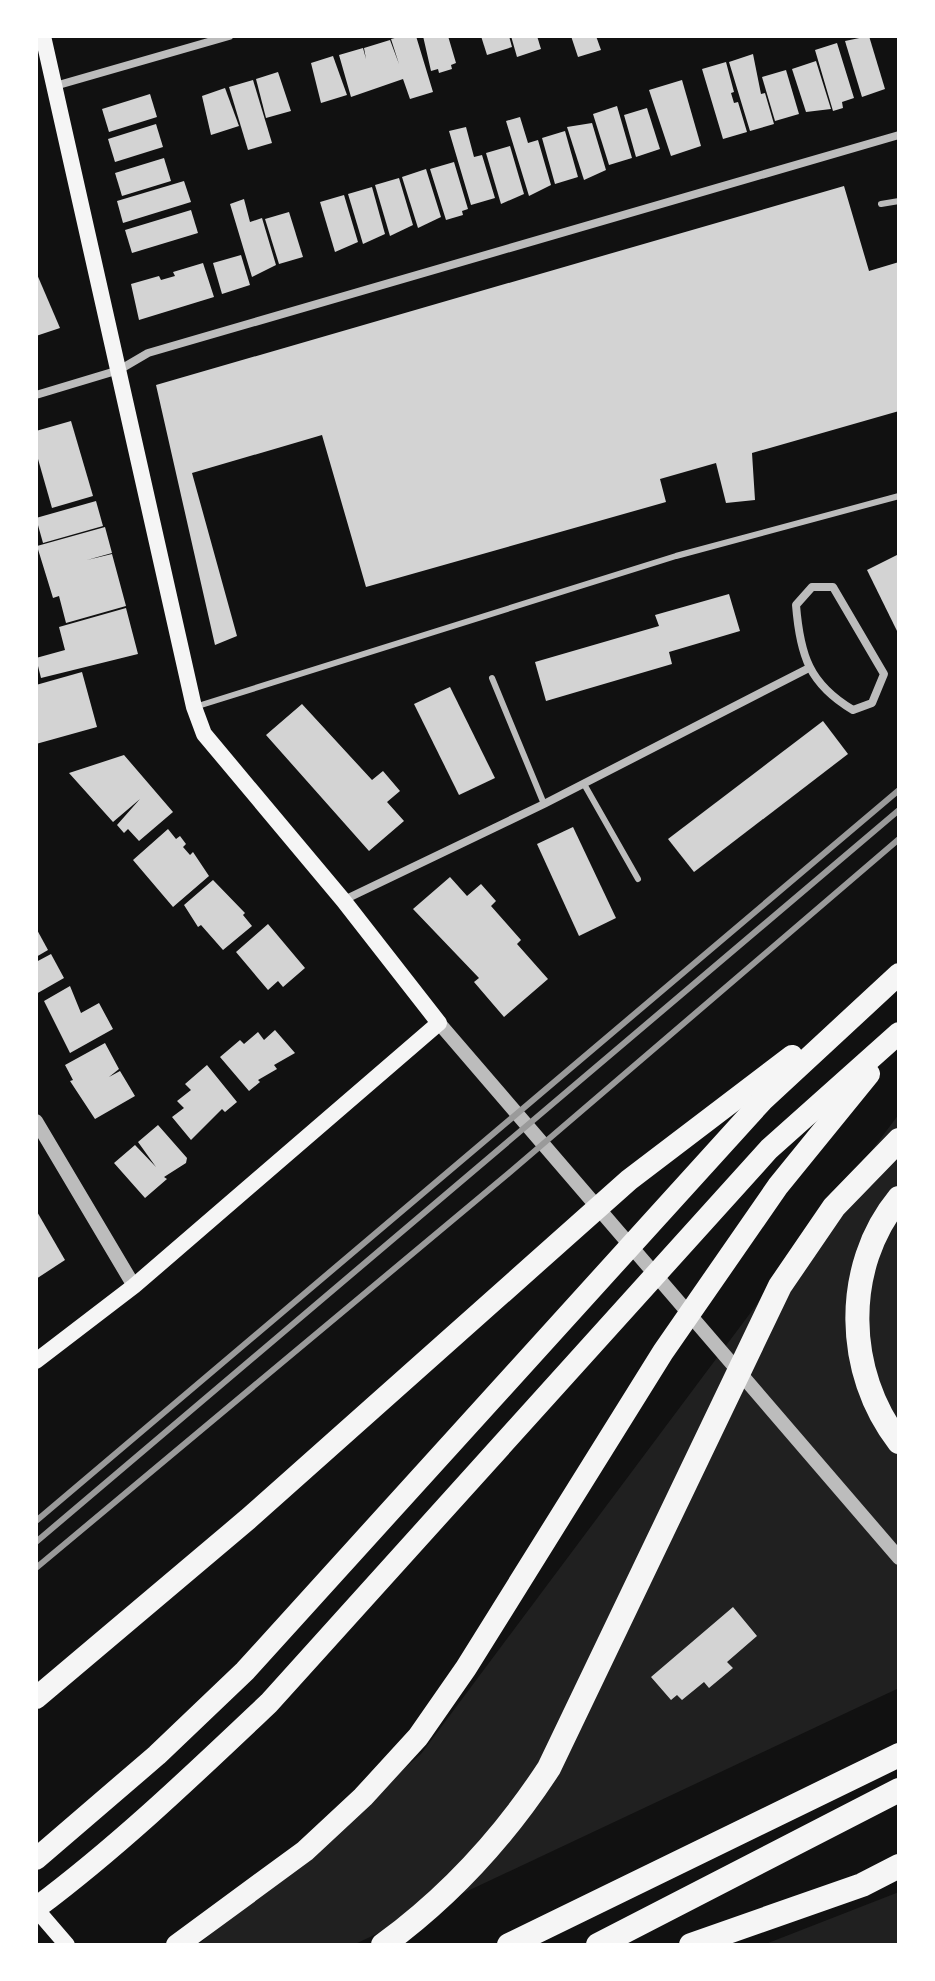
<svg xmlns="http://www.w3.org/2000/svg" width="935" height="1981" font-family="'Titillium Web',sans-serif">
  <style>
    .green { fill: #202020 }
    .building { fill: #d3d3d3 }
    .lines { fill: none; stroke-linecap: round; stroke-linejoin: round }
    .service { stroke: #bcbcbc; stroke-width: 6 }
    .minor { stroke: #bcbcbc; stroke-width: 8 }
    .tertiary { stroke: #bcbcbc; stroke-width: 14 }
    .secondary { stroke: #f5f5f5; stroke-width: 16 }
    .trunk { stroke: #f5f5f5; stroke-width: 22 }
    .motorway { stroke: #f5f5f5; stroke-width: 24 }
    .rail { stroke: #9a9a9a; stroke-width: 6 }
  </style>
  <rect width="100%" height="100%" fill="#111"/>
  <g class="green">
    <path d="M899,1114V1688L353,1945H198L421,1754Z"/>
    <path d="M899,1892V1945H763Z"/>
  </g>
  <g class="building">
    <path d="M402,36H416L433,92L410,99L403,79L351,97L339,55L363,48L366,59L364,48L390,40L399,64L391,39Z"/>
    <path d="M423,36H448L456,63L451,65L452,69L439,73L438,69L431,71Z"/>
    <path d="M481,36H509L512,47L487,55Z"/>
    <path d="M511,36H537L541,49L517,57Z"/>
    <path d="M571,36H596L601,50L578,57Z"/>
    <path d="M869,36L885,89L862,97L845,41Z"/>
    <path d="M837,43L854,98L842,102L843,108L833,111L815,50Z"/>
    <path d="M753,54L761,94L765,93L774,124L750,131L729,62Z"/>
    <path d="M333,56L347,95L321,103L311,63Z"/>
    <path d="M816,61L831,109L806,112L792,69Z"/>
    <path d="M726,62L734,92L731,93L734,103L738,102L747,132L723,139L702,69Z"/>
    <path d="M786,70L799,114L775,121L762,77Z"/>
    <path d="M278,72L291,111L266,118L256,79Z"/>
    <path d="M253,80L272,143L248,150L229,87Z"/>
    <path d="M682,80L701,146L671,156L649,90Z"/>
    <path d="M225,88L239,126L211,135L202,96Z"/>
    <path d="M150,94L157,117L109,132L102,109Z"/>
    <path d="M617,106L632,158L609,165L593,114Z"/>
    <path d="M647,108L660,149L636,157L624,115Z"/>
    <path d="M520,117L528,143L538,140L551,185L529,196L506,121Z"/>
    <path d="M592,123L606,170L584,180L567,127Z"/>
    <path d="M156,124L163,147L115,162L108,139Z"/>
    <path d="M466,127L474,157L482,155L495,198L471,205L449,131Z"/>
    <path d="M565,131L578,177L555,184L542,138Z"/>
    <path d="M510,146L524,194L501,204L486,153Z"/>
    <path d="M164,158L171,181L122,196L115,173Z"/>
    <path d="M454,162L468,209L462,211L463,215L446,220L430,169Z"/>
    <path d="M426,169L441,217L418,228L402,177Z"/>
    <path d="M399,178L413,225L390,236L375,185Z"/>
    <path d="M184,181L191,202L123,223L117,201Z"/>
    <path d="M844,186L869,271L899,262V411L752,453L755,500L726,503L716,463L660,479L666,502L366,587L322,435L192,473L237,636L215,645L156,385Z"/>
    <path d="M372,187L385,234L363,244L348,194Z"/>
    <path d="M344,195L358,242L335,252L320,202Z"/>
    <path d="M244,199L250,222L262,218L276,265L252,277L230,204Z"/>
    <path d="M191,210L198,233L132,253L125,230Z"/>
    <path d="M289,212L303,257L279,264L265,219Z"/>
    <path d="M241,255L250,285L222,294L213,263Z"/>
    <path d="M203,263L214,297L139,320L131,284L159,276L161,280L175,276L173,272Z"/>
    <path d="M36,272L60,328L36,336Z"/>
    <path d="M71,421L93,496L52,508L36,452V431Z"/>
    <path d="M96,501L103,526L43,543L36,518Z"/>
    <path d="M105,527L112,553L87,560L112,554L126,606L66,623L59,596L53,598L37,546Z"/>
    <path d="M899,554V635L867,570Z"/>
    <path d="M729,594L740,631L669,652L672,664L546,701L535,662L659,626L655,615Z"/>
    <path d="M126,608L138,654L41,678L36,658L65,650L59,627Z"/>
    <path d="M82,672L97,727L36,744V685Z"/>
    <path d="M450,687L495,778L459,795L414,704Z"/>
    <path d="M302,704L372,780L383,771L400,791L387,802L404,821L369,851L266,735Z"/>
    <path d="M823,721L848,754L694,872L668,839Z"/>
    <path d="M124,755L173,812L139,841L128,829L124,833L117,825L140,799L113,822L69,773Z"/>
    <path d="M573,827L616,918L579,936L537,844Z"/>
    <path d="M168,829L176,839L180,836L186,844L183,847L190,855L193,852L209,876L173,907L133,860Z"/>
    <path d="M450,877L467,896L481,884L496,901L491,906L521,940L517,944L548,979L504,1017L474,982L479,978L413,909Z"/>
    <path d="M213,880L245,913L243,915L252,926L223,950L201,925L198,927L184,905Z"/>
    <path d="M268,924L305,968L283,987L278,981L268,990L236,952Z"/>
    <path d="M36,928L48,950L36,957Z"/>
    <path d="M51,954L64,978L36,994V962Z"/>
    <path d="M70,986L81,1013L99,1003L113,1029L70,1053L44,1001Z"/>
    <path d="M275,1030L295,1053L274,1065L277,1069L258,1080L260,1082L249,1091L220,1057L240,1040L244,1044L258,1032L264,1040Z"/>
    <path d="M105,1043L119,1069L109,1077L120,1071L135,1096L95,1119L70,1081L73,1080L65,1065Z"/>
    <path d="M207,1065L237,1102L225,1112L222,1109L191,1140L172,1117L184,1108L177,1101L191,1090L185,1084Z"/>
    <path d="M158,1125L187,1158L186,1163L164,1177L167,1179L145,1198L114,1163L135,1145L156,1167L138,1142Z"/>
    <path d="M36,1210L65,1260L36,1279Z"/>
    <path d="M733,1607L757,1636L727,1662L733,1668L709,1688L704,1682L682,1700L677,1695L671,1700L651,1677Z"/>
  </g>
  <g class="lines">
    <g class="service">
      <path d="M881,204L899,201"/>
      <path d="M492,678L544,804"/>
      <path d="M198,706L676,556L899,496"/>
      <path d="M584,784L638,879"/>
    </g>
    <g class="minor">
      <path d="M55,86L229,36"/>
      <path d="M36,395L119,370L148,353L899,135"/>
      <path d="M812,587H833L884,674L872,703L853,710C809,684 800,655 796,605Z"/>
      <path d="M344,900L544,804L809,668"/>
    </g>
    <g class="tertiary">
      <path d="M439,1023L899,1558"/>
      <path d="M36,1121L134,1286"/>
    </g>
    <g class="secondary">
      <path d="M36,1361L134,1286L439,1023L343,900L204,734L194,707L43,36"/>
      <path d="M36,1909L67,1945"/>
    </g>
    <g class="trunk">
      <path d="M36,1698L248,1519L629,1180L792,1056"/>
      <path d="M36,1859L157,1755L245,1671L762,1101L899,974"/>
      <path d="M36,1908C119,1846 194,1774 269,1703L769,1149L899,1033"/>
      <path d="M177,1945L305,1851L363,1797L418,1737L466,1668L663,1352L778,1186L869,1074"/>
    </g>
    <g class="motorway">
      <path d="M899,1198C842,1267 845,1373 899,1442"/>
      <path d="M383,1945C450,1896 504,1837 549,1768L780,1286L834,1207L899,1140"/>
      <path d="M509,1945L899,1755"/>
      <path d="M598,1945L899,1790"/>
      <path d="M691,1945L862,1885L899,1866"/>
    </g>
    <g class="rail">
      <path d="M36,1521L899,790"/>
      <path d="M36,1542L899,810"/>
      <path d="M36,1568L509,1173L899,839"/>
    </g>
  </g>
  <rect width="935" height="1981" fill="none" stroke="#ffffff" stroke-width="76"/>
</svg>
